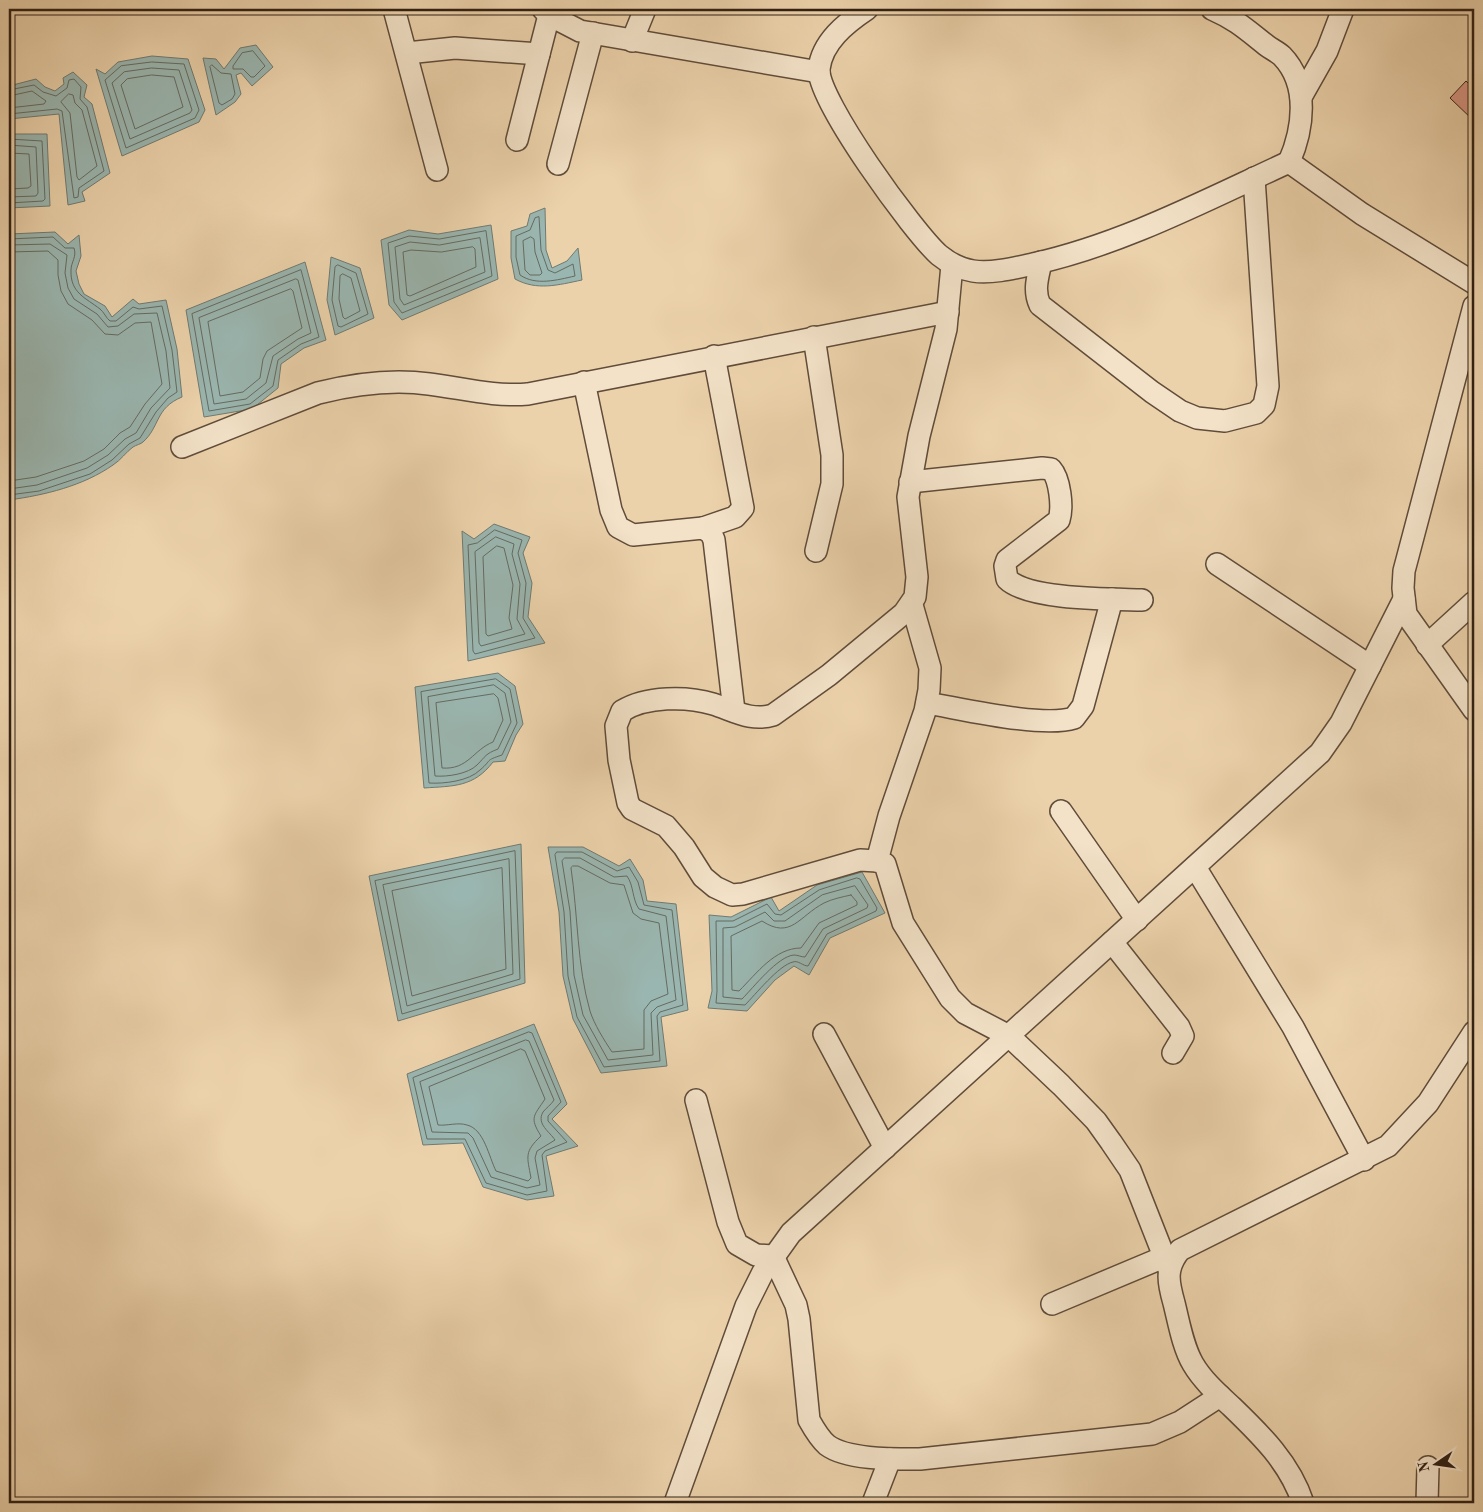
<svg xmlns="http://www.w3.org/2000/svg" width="1483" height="1512" font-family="'Old Standard TT',serif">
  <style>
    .water { fill: #9ab6b0; stroke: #707a72 }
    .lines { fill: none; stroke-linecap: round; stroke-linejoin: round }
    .shore { stroke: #656b62; stroke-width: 1 }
    .building { fill: #da9685; stroke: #302015 }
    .minor-casing { stroke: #5f4c3a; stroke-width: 24 }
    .minor { stroke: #f3e2c8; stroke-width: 21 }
  </style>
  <rect width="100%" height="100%" fill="#ecd2ab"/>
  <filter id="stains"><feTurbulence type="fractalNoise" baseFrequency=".004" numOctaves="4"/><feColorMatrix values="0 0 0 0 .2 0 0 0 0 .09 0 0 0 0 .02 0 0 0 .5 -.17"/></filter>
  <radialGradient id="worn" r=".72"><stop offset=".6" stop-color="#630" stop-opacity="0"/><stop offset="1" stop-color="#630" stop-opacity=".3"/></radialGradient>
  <g class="water">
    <path d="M256,45L273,67L252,86L241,73L236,75L241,94L235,102L216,115L203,58L216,59L224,69L240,48Z"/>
    <path d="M152,56L188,59L205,110L199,122L122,156L96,69L105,74L118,62Z"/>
    <path d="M73,72L87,85L84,97L92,104L110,173L82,192L85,201L68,205L59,114L9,119V86L36,79L45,87L55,91L64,84L63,78Z"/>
    <path d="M9,134H47L50,206L9,208Z"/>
    <path d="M545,208L546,250L552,268L567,261L578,248L582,280C558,285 537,291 515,279L511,258V231L527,226L530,214Z"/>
    <path d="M491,225L498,279L402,320L389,305L381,240L409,230L438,234Z"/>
    <path d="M55,232L68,244L79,235L81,256L76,271L79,284L84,294L105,306L112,317L133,299L139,304L166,300L177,349L182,397C155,408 160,427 143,442C141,444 136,445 133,447C126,452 121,460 113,465C83,486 45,495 9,500V234Z"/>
    <path d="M331,257L360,268L374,318L335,335L327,300Z"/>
    <path d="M305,262L326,340L304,348L281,364L278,388L252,409L204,417L186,310Z"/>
    <path d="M494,524L530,537L523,553L532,583L528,617L545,643L468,661L462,531L474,539Z"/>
    <path d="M498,673L515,686L523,724L516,735L505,761L493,762C474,787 454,786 424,788L415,687Z"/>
    <path d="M521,844L525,983L398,1021L369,876Z"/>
    <path d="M548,847H583L619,866L630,859L643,880L647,901L676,904L688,1010L661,1017L667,1066L601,1073L573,1019L563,976L559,912Z"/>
    <path d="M862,872L885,913L830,938L809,975L794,966L775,980L747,1011L708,1008L712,991L709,915L731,917L771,897L779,911L817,885Z"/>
    <path d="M534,1024L567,1104L552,1119L578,1146L546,1156L554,1196L527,1200L483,1187L463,1143L423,1145L407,1074Z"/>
  </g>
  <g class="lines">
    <g class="shore">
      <path d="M253,51L265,66L254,77H251L243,69H233V66L242,53Z"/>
      <path d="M152,62L184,64L199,110L195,118L126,148L105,80L121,66Z"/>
      <path d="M212,65L221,73L231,74L235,94L232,99L222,105L219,103L210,67Z"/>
      <path d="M152,68L179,70L192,110L190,113L130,139L112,83L124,72Z"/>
      <path d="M152,75L174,77L183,107L135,129L121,85L127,79Z"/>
      <path d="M9,90L34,85L43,92L56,96L67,88L69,80L74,79L81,87L80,99L87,107L104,171L79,188L78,197L74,198L62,111L57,109L9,114"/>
      <path d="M69,94L73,95L75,103L82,110L97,166L79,180L77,177L70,113L61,102Z"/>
      <path d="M9,96L32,91L46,101L44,104L9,108"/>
      <path d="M9,139L42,141L45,199L43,201L9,203"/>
      <path d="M9,145L36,147L38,193L36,196L9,197"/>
      <path d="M9,153L29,154L31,186L28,188L9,189"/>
      <path d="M539,217L541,250L548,270L555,273L573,264L575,276C557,280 536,286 520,275L516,257V236L530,230L535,218Z"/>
      <path d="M486,231L492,276L402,313L394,302L388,243L409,236L439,239Z"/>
      <path d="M531,237L534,239L535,252L542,273L540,275H530L525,270L523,241Z"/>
      <path d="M480,238L485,272L404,305L400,299L395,247L410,242L439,245Z"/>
      <path d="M9,239L53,237L65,248H74C77,257 71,262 71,270C70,293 86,298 100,309C104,312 106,318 110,321H116L133,307L139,309L162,306L172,350L177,392L168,398L156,412L140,438L129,444L112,460L90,474L39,491L9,495"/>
      <path d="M9,245L50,244L67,255L65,273L68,288L74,299L97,314L108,327L118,326L134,314L157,313L166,351L170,388L151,408L136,433L125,439L108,455L87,468L37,485L9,489"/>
      <path d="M473,247L475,249L476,267L410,296L407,295L403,252L411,250L441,252Z"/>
      <path d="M9,252L48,251L58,260V275L61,291L68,304L92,320L105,334L118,335L135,323L151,322L162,384L145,404L130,427L120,433L104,449L84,461L36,477L9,481"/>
      <path d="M338,265L356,273L368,314L341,327L338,326L332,300L335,267Z"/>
      <path d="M301,270L319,337L301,344L278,360L273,386L250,404L209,411L192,314Z"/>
      <path d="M343,274L351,278L360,311L345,319L343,317L339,299L340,276Z"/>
      <path d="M296,279L298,280L311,333L298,339L273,356L266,383L246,399L214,404L199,318Z"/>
      <path d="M291,289L293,291L302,328L267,351L263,359L260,378L243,392L220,396L208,322Z"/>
      <path d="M495,530L522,540L518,553L526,583L523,618L535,638L475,654L473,651L468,545L477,543Z"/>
      <path d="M496,537L514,544L512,554L520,584L517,619L525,634L481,646L479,643L475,552Z"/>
      <path d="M497,546L504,548L513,585L509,618L512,629L488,636L486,634L483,557Z"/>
      <path d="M496,679L510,689L517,723L502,755C484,761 493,759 480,770C469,781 444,784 429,783L421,692Z"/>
      <path d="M494,685L505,693L511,722L498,749C485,754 486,756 477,765C468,774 447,777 435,776L428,697Z"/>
      <path d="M494,694L498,698L503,720L493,742C473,750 468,770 442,768L436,703Z"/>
      <path d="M515,851L520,979L402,1014L375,881Z"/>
      <path d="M557,852H582L617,871L629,867L638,882L644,905L672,910L683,1005L660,1012L657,1016L660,1061L604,1067L577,1017L568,976L564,912L555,855Z"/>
      <path d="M565,858H580L614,877L627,876C634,886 632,899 639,909L666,916L676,1000L657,1007L651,1013L653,1055L608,1060L583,1015L574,975L570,911L562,861Z"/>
      <path d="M509,859L513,974L407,1006L383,885Z"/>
      <path d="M573,866H578L610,883L624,885L633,913L641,919L659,923L668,994L651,1001L644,1010V1049L612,1052C604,1040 594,1024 590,1011C577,966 578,915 571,868Z"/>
      <path d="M502,868L506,969L412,996L392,891Z"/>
      <path d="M857,878L860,879L877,908L876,911L827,934L808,966C803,966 798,960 793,962C779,965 755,995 745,1005L716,1003L717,991L716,921H733L767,904L775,914L781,915L819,890Z"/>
      <path d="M855,886L868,905L867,908L823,929L805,957C801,957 798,955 794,955C778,956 753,988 742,999L723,997V928L735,927L765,912L774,921H785L822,895Z"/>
      <path d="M851,895L857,902V905L819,923L801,948C775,948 757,973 739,991L732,990L731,936L762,921C791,940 799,916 824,903C832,899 842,897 851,895Z"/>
      <path d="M529,1032L532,1033L561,1102L548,1116V1121L567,1142L545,1151L542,1155L547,1191L527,1195L486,1183L465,1139H427L413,1078Z"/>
      <path d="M526,1040L529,1041L554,1100C551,1105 546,1108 543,1112C536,1124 550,1132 555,1140L537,1151L535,1158L540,1185L527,1188L491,1177L473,1138L468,1133L432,1132L420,1082Z"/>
      <path d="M521,1049L525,1051L545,1099C534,1116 529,1117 541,1136C524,1152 527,1156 531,1178L528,1181L496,1171C489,1157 484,1129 467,1125C458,1122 447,1126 438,1125L429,1087Z"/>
    </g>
  </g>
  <path class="building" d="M1466,81L1474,89V121L1450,98Z"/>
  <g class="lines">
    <g class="minor-casing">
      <g id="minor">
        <path d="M394,9L437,170"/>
        <path d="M543,9L549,15L580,31L819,72"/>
        <path d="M867,9C846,23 822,42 819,69C817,100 914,233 939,255C950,264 960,269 973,271C991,274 1015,268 1033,264C1123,244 1206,200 1289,162L1362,214L1474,283"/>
        <path d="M1212,9C1235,19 1247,30 1266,45C1271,49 1278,52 1282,56C1310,85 1303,130 1289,162"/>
        <path d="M632,41L645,9"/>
        <path d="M407,53L455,48L539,54"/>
        <path d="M1301,97L1327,51L1343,9"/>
        <path d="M517,140L549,15"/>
        <path d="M558,164L593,33"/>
        <path d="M1041,262C1038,277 1033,290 1040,305L1152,392L1180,411L1197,418L1225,421L1256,413L1264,405L1268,386L1254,178"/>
        <path d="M952,265L946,329L919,436L908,497L917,577L915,597L904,613L829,675L773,715C751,722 733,710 713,704C687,696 646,696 622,711L616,726L619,760L628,803L632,809L666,826L684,847L703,877L715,887L732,895L743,894L860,860L877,861L885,864L903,923L950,998L965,1013L1009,1036L1061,1085L1096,1121L1111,1142L1130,1170L1169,1269"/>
        <path d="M1474,306L1404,571L1403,588L1406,614L1474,710"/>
        <path d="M814,337L832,455V484L816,551"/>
        <path d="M584,382L611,510L618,527L633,535L703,528L711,533L714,540L734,711"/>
        <path d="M182,447L318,393C354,384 392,379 429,384C462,388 494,397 528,394L948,312"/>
        <path d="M910,482L1042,468L1051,469C1060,479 1063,507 1059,520L1007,560L1005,566L1007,579C1028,600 1111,599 1142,600"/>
        <path d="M703,528L735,517L743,508L714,356"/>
        <path d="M1217,564L1370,666"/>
        <path d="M1427,645L1474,602"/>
        <path d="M927,703C963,709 1042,728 1074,718L1083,706L1112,599"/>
        <path d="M1061,811L1137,920"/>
        <path d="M877,861L889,816L925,711L929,690L930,668L912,605"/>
        <path d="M1195,867L1293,1027L1364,1160"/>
        <path d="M1112,942L1179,1027L1183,1036L1173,1053"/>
        <path d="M824,1034L885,1148"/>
        <path d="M696,1100L728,1222L737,1244L756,1255L773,1256L796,1305L799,1319L809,1420C814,1429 819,1438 827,1445C847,1460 895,1459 920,1459L1152,1434L1180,1422L1220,1396"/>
        <path d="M1052,1304L1164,1257"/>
        <path d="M675,1503L746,1306L763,1272L791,1233L1320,753L1341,723L1404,599"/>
        <path d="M873,1503L890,1459"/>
        <path d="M1303,1503C1290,1463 1261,1435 1232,1407C1218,1394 1203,1381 1193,1364C1183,1347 1179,1323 1174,1303C1168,1282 1165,1268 1180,1250L1388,1146L1428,1103L1474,1032"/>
        <path d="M1427,1503L1428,1467"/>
      </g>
    </g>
    <use href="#minor" class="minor"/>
  </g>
  <rect width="1483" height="1512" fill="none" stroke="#ecd2ab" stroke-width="30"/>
  <rect x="10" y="10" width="1463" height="1492" fill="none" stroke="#302015" stroke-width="2.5"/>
  <rect x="15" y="15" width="1453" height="1482" fill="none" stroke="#302015"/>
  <g transform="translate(1436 1464) rotate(257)" stroke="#f3e2c8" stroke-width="4" paint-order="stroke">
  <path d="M0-4L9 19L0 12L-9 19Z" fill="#302015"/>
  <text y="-8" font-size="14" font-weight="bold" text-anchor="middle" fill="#302015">N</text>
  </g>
  <rect width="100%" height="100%" filter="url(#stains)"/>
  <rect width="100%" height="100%" fill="url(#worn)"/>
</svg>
